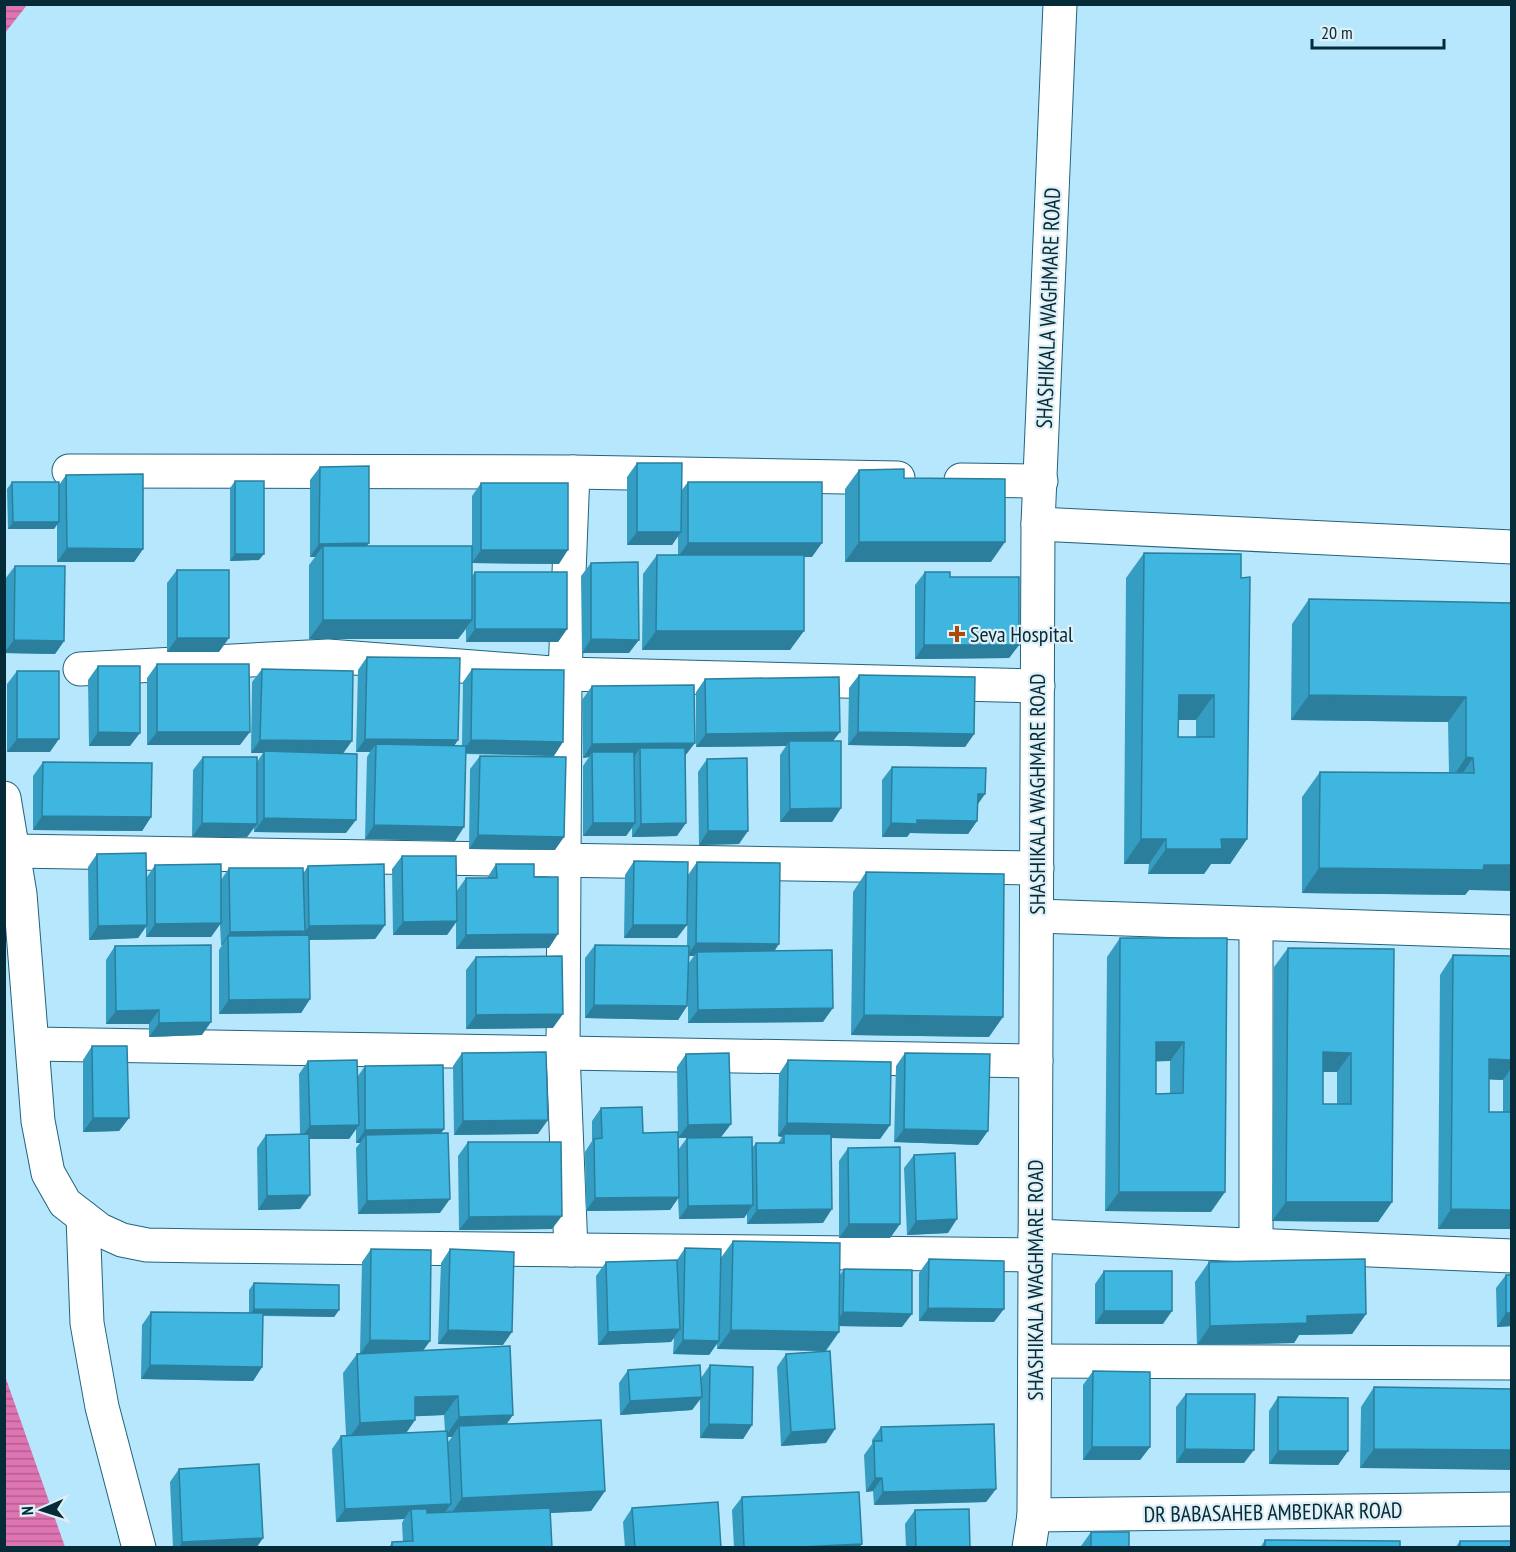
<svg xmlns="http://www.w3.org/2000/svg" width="1516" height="1552" font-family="'PT Sans Narrow',sans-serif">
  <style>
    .water { fill: url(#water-rules) }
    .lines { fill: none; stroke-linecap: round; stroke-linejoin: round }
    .minor-casing { stroke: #21647c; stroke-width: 35 }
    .minor { stroke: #fff; stroke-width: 33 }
    .wall { fill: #359dc1; fill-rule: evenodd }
    .shaded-wall { fill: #2b7f9d }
    .building { fill: #3eb6e0; stroke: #2b7f9d; stroke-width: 1.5; fill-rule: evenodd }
    .poi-dot { fill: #ac4a0a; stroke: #dfeff6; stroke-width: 2 }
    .labels { text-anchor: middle; stroke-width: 4.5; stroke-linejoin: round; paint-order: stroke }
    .street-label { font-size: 22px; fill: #052b38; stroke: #dfeff6 }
    .poi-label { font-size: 22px; fill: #052b38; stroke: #dfeff6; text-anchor: start }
  </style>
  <defs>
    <pattern id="water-rules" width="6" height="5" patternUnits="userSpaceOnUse" patternTransform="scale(1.5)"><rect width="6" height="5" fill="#de74b1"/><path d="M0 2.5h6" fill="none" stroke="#b25f91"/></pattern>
  </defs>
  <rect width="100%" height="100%" fill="#b7e7fc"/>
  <g class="water">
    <path d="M5,4L27,5L5,33L4,5Z"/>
    <path d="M5,1376L65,1547H5Z"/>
  </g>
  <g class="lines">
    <g class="minor-casing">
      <g id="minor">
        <path d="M69,471L573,472L898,478"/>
        <path d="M961,480L1041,481"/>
        <path d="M1038,524L1512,547"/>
        <path d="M80,669L328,656L565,674L1038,686"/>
        <path d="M4,798L20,894L38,1121L48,1173L65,1203L100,1230L122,1240L147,1245L203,1246L1035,1255"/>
        <path d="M14,851L1037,868"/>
        <path d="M1037,916L1512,932"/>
        <path d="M33,1044L1036,1061"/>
        <path d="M83,1217L87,1323L102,1407L139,1548"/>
        <path d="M1035,1236L1512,1256"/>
        <path d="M1256,1245V925"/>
        <path d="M571,1250L563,1053L565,674L573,472"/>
        <path d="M1035,1361L1512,1363"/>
        <path d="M1034,1515L1512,1509"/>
        <path d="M1029,1548L1034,1515L1038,524L1060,4"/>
      </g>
    </g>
    <use href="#minor" class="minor"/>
  </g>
  <g class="wall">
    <path d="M637,463L681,491L688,482L812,557H804L790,650H642L643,574L657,555H678V536L672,545H627V477Z"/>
    <path d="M320,467L367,546L472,576L475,572L567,629L558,642H466V629L458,639H309V565L315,557H310V480Z"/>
    <path d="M859,470L904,478L991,562H845V489Z"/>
    <path d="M66,475L143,549L134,562H57V524L54,529H8L7,489L12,482L59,485Z"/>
    <path d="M235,481L259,560L230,561V488Z"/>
    <path d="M481,483L559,564L472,563V496Z"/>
    <path d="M1144,553L1241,578L1247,839L1230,864H1211L1204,874H1148L1149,864H1124L1126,578ZM1179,720H1196V737H1178Z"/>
    <path d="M591,563L629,653H582L581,576Z"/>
    <path d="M15,566L64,641L55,654L4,653L5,579Z"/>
    <path d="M177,570L219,652H167V583Z"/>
    <path d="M925,572L950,577L1019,645L1009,658L915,659V585Z"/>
    <path d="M1309,599L1512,603L1469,890L1465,895L1302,893V797L1320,772L1449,773L1448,722L1291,720L1292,624Z"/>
    <path d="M367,657L458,740L454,746H462L463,682L472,669L554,756L466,754L455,841L365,839L367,757L370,752H356L358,670Z"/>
    <path d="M157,664L240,745H147V678Z"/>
    <path d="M98,666L130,746H89L88,680Z"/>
    <path d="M262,669L343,753L346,833L254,832V827L247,837H192L193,770L203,757L257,762L263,753H251L252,682Z"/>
    <path d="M17,671L50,752H7V684Z"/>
    <path d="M859,675L974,734L965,747L848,745L849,688Z"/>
    <path d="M705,679L833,741L841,808L832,822H780V755L786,746L696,747V692Z"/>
    <path d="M592,686L686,756L677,836L632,837V828L626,836H583V766L589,757L583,758L582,700Z"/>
    <path d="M480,756L555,850L469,849L470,769Z"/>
    <path d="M707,759L739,844L699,845L698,772Z"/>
    <path d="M43,762L151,817L142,831L33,830V776Z"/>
    <path d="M892,767L978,805L977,821L968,834L910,833L907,837H882V780Z"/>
    <path d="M97,854L147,877L155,865L221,880L229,868L304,872L308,866L385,925L375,939L309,940L310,999L301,1013L219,1014V950L222,945H221L220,924L211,937H146V927L138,938L89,940L88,867Z"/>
    <path d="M402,856L456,892L466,878H487L496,864L534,877L549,948L456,949V922L447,935H393L392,869Z"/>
    <path d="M634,861L677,938H624L625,875Z"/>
    <path d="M697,862L774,951L823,1022L688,1023V985L687,1006L678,1020L585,1018V958L595,945L687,946L688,875ZM688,956H694L688,964Z"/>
    <path d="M866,872L989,1037L851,1035L853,892Z"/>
    <path d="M1120,938H1227L1211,1212L1105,1211L1107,957ZM1156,1061H1170V1093L1156,1094Z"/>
    <path d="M115,946L202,1035L149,1037V1024H106V960Z"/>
    <path d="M1288,948L1394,949L1392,1202L1378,1222L1272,1221L1274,967ZM1323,1072H1337V1104H1323Z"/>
    <path d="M1453,955L1512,956V1229H1438L1440,975ZM1489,1079L1503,1080V1112H1489Z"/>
    <path d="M476,957L553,1028L466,1029V970Z"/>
    <path d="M92,1046L129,1118L119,1131L83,1132V1060Z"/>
    <path d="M462,1053L538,1134L454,1135L453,1066Z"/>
    <path d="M905,1053L978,1145L894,1142L896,1066Z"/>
    <path d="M686,1054L731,1124L721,1137L752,1148L756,1143H778L782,1137L778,1136L779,1074L788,1060L890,1125L880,1139L832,1138L823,1223L747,1224V1214L744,1218L679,1219L678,1198L670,1210L586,1211L585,1152L592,1141V1121L601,1108L643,1133L678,1150L687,1138H678L677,1067Z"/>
    <path d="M308,1061L358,1076L365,1066L444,1129L441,1133L440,1213L358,1214L356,1148L360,1143H356V1129L349,1139H309L300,1209L258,1210L257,1148L266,1135L300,1134L299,1074Z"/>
    <path d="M468,1142L552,1229L459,1230L458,1156Z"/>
    <path d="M848,1148L900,1224L890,1238H839V1161Z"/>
    <path d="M914,1155L948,1233L907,1235L904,1168Z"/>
    <path d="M733,1241L840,1275L844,1269L902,1327L839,1326V1332L826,1351V1443L781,1446L777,1367L786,1354L822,1351L717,1349V1343L709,1355L673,1354L674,1338L671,1342L598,1345L596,1276L606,1262L677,1260L685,1248L720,1259Z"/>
    <path d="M371,1249L430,1341L423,1350L507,1424L605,1491L591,1511L550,1513L552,1548H389L392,1542H403L402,1523L404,1519L336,1522L332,1449L341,1436L346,1435L343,1373L357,1354L360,1353L362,1262ZM444,1415L445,1431L406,1433L415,1420V1416ZM447,1437H452L448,1442Z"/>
    <path d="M450,1249L503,1345L438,1344L441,1263Z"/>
    <path d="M929,1259L994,1322L919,1321V1273Z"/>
    <path d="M1209,1262L1366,1314L1352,1334L1299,1335L1294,1343L1197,1345L1195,1282Z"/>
    <path d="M1104,1271L1163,1324H1095V1284Z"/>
    <path d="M1506,1275L1512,1326L1497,1327L1496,1288Z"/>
    <path d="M254,1283L339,1310L334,1317L263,1316L262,1367L253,1381L141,1379L142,1325L151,1312L249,1313V1290Z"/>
    <path d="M710,1365L752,1425L743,1439L700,1438V1399L692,1410L620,1415L619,1383L628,1370L701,1378Z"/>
    <path d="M1093,1371L1150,1447L1140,1460H1083V1385Z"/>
    <path d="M1374,1387L1512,1389L1360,1468L1361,1407Z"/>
    <path d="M1186,1394L1244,1463H1176V1407Z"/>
    <path d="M1278,1397L1348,1451L1338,1465L1269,1464V1411Z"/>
    <path d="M881,1427L996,1489L986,1502L874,1505L873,1491L866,1492L864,1455L872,1444V1440Z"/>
    <path d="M179,1469L263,1538L256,1548H173L170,1482Z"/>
    <path d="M742,1497L862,1544L859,1548H734L732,1510Z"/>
    <path d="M632,1508L721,1548H625L623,1522Z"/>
    <path d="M915,1510L970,1548H906L905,1524Z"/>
    <path d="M1091,1532L1129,1548H1081V1546Z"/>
    <path d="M1265,1540L1400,1548H1260Z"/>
    <path d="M1460,1541L1512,1548H1455Z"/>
  </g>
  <g class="shaded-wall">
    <path d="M13,522H59L54,529H8Z"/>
    <path d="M637,532H681L672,545H627Z"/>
    <path d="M859,542H1005L991,562H845Z"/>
    <path d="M369,543L360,557L323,546L315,557H310L319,544Z"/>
    <path d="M688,543H822L812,557H678Z"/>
    <path d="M67,548L143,549L134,562H57Z"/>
    <path d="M481,550H568L559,564L472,563Z"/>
    <path d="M235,554H264L259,560L230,561Z"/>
    <path d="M323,620H472L458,639H309Z"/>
    <path d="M475,629H567L558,642H466Z"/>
    <path d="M656,631H804L790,650H642Z"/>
    <path d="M177,638H229L219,652H167Z"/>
    <path d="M591,639L639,640L629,653H582Z"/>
    <path d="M14,640L64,641L55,654L4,653Z"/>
    <path d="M924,645H1019L1009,658L915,659Z"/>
    <path d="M1179,695H1214L1196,720H1162Z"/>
    <path d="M1309,695L1466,697L1448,722L1291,720Z"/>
    <path d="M98,732L140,733L130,746H89Z"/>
    <path d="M157,732H250L240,745H147Z"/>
    <path d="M840,732L830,745L789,741L786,746L696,747L706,734Z"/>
    <path d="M858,732L974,734L965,747L848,745Z"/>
    <path d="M17,739H59L50,752H7Z"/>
    <path d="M365,739L458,740L449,753L376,744L370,752H356Z"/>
    <path d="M260,740L352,741L342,755L264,751L263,753H251Z"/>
    <path d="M471,740L563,742L554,756L461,753Z"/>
    <path d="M695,743L685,756L640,748L634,757L592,752L589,757L583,758L592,744Z"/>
    <path d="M1466,757L1473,758L1456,783H1449Z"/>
    <path d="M978,794H985L976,807Z"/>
    <path d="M841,808L832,822H780L790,809Z"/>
    <path d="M42,816L151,817L142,831L33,830Z"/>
    <path d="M264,818L356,820L346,833L254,832Z"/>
    <path d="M917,820L977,821L968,834L910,833L907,837H882L891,823Z"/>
    <path d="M202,823L257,824L247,837H192Z"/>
    <path d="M593,823H635L626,836H583Z"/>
    <path d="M686,823L677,836L632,837L641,824Z"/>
    <path d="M374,825L464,827L455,841L365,839Z"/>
    <path d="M708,831H748L739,844L699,845Z"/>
    <path d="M478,835L564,837L555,850L469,849Z"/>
    <path d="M1141,839H1166L1149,864H1124Z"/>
    <path d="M1221,839H1247L1230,864H1211L1204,874H1148L1166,849Z"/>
    <path d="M1484,865H1512V891L1469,890L1465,895L1302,893L1319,868Z"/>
    <path d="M457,921L447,935H393L403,922Z"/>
    <path d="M221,923L211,937H146L155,924Z"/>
    <path d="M147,925L138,938L89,940L98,926Z"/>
    <path d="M385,925L375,939L299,940L309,926Z"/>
    <path d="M633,925H687L677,938H624Z"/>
    <path d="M305,931L295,944L228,936L222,945H221L230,932Z"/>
    <path d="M558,934L549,948L456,949L466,935Z"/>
    <path d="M696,943L779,944L770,958L697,952L694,956H687Z"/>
    <path d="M310,999L301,1013L219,1014L229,1000Z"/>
    <path d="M594,1005L687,1006L678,1020L585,1018Z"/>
    <path d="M833,1008L823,1022L688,1023L698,1010Z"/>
    <path d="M159,1010L149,1024H106L116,1011Z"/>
    <path d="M563,1014L553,1028L466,1029L476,1015Z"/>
    <path d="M864,1015L1003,1017L989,1037L851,1035Z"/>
    <path d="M211,1022L202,1035L149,1037L159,1023Z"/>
    <path d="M1156,1042H1184L1170,1061L1142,1062Z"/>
    <path d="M1323,1052L1351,1053L1337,1072H1309Z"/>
    <path d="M1489,1059L1512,1060V1067L1503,1080L1475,1079Z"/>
    <path d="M93,1118H129L119,1131L83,1132Z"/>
    <path d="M548,1120L538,1134L454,1135L463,1121Z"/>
    <path d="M787,1123L890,1125L880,1139L784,1137V1134L782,1137L778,1136Z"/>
    <path d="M731,1124L721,1137L678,1138L688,1125Z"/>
    <path d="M359,1125L349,1139H300L310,1126Z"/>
    <path d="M444,1129L434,1143L366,1135L360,1143H356L365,1130Z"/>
    <path d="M904,1129L988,1131L978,1145L894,1142Z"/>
    <path d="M1119,1192H1225L1211,1212L1105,1211Z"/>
    <path d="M310,1195L300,1209L258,1210L267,1196Z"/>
    <path d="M679,1197L670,1210L586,1211L595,1198Z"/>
    <path d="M450,1199L440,1213L358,1214L367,1201Z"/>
    <path d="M1286,1202H1392L1378,1222L1272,1221Z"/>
    <path d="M753,1205L744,1218L679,1219L688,1206Z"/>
    <path d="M832,1209L823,1223L747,1224L757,1210Z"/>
    <path d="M1451,1209L1512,1210V1229H1438Z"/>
    <path d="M562,1216L552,1229L459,1230L469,1217Z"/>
    <path d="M957,1219L948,1233L907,1235L916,1221Z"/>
    <path d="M849,1224H900L890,1238H839Z"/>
    <path d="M928,1308L1004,1309L994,1322L919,1321Z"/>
    <path d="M254,1309L339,1310L334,1317L249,1315Z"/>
    <path d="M1104,1311H1172L1163,1324H1095Z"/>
    <path d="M843,1312L912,1314L902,1327L834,1326Z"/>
    <path d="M1506,1313H1512V1326L1497,1327Z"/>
    <path d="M1366,1314L1352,1334L1299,1335L1294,1343L1197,1345L1210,1326L1307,1316Z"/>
    <path d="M680,1329L671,1342L598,1345L608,1332Z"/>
    <path d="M448,1330L512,1332L503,1345L438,1344Z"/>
    <path d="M731,1330L839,1332L825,1351L717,1349Z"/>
    <path d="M370,1340L430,1341L420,1355L360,1354Z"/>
    <path d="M683,1340L719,1341L709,1355L673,1354Z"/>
    <path d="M150,1365L262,1367L253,1381L141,1379Z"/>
    <path d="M458,1396L444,1415L401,1417L415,1397Z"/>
    <path d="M702,1397L692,1410L620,1415L630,1401Z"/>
    <path d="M513,1415L499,1435L459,1426L452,1437H445L459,1417Z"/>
    <path d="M415,1420L402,1439L346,1442L360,1423Z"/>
    <path d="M709,1424L752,1425L743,1439L700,1438Z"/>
    <path d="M835,1429L826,1443L781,1446L791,1432Z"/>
    <path d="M1092,1447H1150L1140,1460H1083Z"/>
    <path d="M1185,1449L1254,1450L1244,1463H1176Z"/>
    <path d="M1374,1449L1512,1450V1470L1360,1468Z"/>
    <path d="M1278,1451H1348L1338,1465L1269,1464Z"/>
    <path d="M875,1478H882L873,1491L866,1492Z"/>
    <path d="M996,1489L986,1502L874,1505L883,1492Z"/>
    <path d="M605,1491L591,1511L448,1518L462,1498Z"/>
    <path d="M451,1504L441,1517L411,1509L404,1519L336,1522L345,1509Z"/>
    <path d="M263,1538L256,1548H179L182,1542Z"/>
    <path d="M862,1544L859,1548H779Z"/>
  </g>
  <g class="building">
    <path d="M637,463H682L681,532H637Z"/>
    <path d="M369,466V543L319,544L320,467Z"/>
    <path d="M904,469V478L1005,479V542H859V470Z"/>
    <path d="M143,474V549L67,548L66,475Z"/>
    <rect x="235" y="481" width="29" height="73"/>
    <path d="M12,482H59V522H13Z"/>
    <rect x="688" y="482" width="134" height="61"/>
    <rect x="481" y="483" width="87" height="67"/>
    <rect x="323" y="546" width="149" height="74"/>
    <path d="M1144,553L1241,554V578L1250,577L1247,839H1221L1222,849H1166V839H1141ZM1179,695H1214V737H1178Z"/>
    <path d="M657,555H804V631H656Z"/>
    <path d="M638,562L639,640L591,639V563Z"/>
    <path d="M15,566H65L64,641L14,640Z"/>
    <rect x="177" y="570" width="52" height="68"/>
    <rect x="475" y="572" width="92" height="57"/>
    <path d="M925,572H950V577H1019V645H924Z"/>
    <path d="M1309,599L1512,603V865H1484L1483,870L1319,868L1320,772L1474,773L1473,758L1466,757V697L1309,695Z"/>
    <path d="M367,657L460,658L458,740L365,739Z"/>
    <path d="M157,664H249L250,732H157Z"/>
    <path d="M98,666H140V733L98,732Z"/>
    <path d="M262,669L353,671L352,741L260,740Z"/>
    <path d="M472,669L564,670L563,742L471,740Z"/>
    <rect x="17" y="671" width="42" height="68"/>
    <path d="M859,675L975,677L974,734L858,732Z"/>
    <path d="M839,677L840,732L706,734L705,679Z"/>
    <path d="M694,685L695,743L592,744V686Z"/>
    <path d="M789,741H841V808L790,809Z"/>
    <path d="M376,744L466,746L464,827L374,825Z"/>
    <path d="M640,748H685L686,823L641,824Z"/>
    <path d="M264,751L357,754L356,820L264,818Z"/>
    <path d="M592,752H634L635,823H593Z"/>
    <path d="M480,756L566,757L564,837L478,835Z"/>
    <path d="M203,757H257V824L202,823Z"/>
    <path d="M747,758L748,831H708L707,759Z"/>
    <path d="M43,762L152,763L151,817L42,816Z"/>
    <path d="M892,767L986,768L985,794H978L977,821L917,820V824L891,823Z"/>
    <path d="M146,853L147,925L98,926L97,854Z"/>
    <path d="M402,856H456L457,921L403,922Z"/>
    <path d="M634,861L688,862L687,925H633Z"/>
    <path d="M697,862L780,863L779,944L696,943Z"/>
    <path d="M221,864V923L155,924V865Z"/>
    <path d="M384,864L385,925L309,926L308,866Z"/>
    <path d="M496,864H534V877H558V934L466,935V878H497Z"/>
    <path d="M229,868H303L305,931L230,932Z"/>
    <path d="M866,872L1004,874L1003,1017L864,1015Z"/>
    <path d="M309,935L310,999L229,1000L228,936Z"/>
    <path d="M1120,938H1227L1225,1192H1119ZM1156,1042H1184L1183,1093L1156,1094Z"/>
    <path d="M211,945V1022L159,1023V1010L116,1011L115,946Z"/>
    <path d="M595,945L689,946L687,1006L594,1005Z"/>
    <path d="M1288,948L1394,949L1392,1202H1286ZM1323,1052L1351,1053V1104H1323Z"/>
    <path d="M832,950L833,1008L698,1010L697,952Z"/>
    <path d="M1453,955L1512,956V1060L1489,1059V1112H1512V1210L1451,1209Z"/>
    <path d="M562,956L563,1014L476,1015V957Z"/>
    <path d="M92,1046H127L129,1118H93Z"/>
    <path d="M546,1052L548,1120L463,1121L462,1053Z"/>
    <path d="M729,1053L731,1124L688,1125L686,1054Z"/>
    <path d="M905,1053L990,1054L988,1131L904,1129Z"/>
    <path d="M357,1060L359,1125L310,1126L308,1061Z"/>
    <path d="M788,1060L891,1062L890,1125L787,1123Z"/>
    <path d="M443,1065L444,1129L365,1130V1066Z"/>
    <path d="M642,1107L643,1133L678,1132L679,1197L595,1198L594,1139L602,1138L601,1108Z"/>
    <path d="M448,1133L450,1199L367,1201L366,1135Z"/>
    <path d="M309,1134L310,1195L267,1196L266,1135Z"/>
    <path d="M784,1134H831L832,1209L757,1210L756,1143H784Z"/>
    <path d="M752,1137L753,1205L688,1206L687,1138Z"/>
    <path d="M468,1142H561L562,1216L469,1217Z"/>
    <path d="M900,1147V1224H849L848,1148Z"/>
    <path d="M955,1153L957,1219L916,1221L914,1155Z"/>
    <path d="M733,1241L840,1243L839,1332L731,1330Z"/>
    <path d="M685,1248L721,1249L719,1341L683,1340Z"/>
    <path d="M371,1249L431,1250L430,1341L370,1340Z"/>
    <path d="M450,1249L514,1252L512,1332L448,1330Z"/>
    <path d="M929,1259L1004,1261V1309L928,1308Z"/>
    <path d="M1365,1259L1366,1314L1307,1316V1323L1210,1326L1209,1262Z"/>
    <path d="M677,1260L680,1329L608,1332L606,1262Z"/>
    <path d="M844,1269L912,1270V1314L843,1312Z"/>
    <rect x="1104" y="1271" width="68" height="40"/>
    <rect x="1506" y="1275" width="6" height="38"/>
    <path d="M254,1283L339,1285V1310L254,1309Z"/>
    <path d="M151,1312L263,1313L262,1367L150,1365Z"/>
    <path d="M510,1346L513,1415L459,1417L458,1396L415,1397V1420L360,1423L357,1354Z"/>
    <path d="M830,1351L835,1429L791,1432L786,1354Z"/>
    <path d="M700,1365L702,1397L630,1401L628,1370Z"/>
    <path d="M710,1365L753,1367L752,1425L709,1424Z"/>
    <path d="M1093,1371L1150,1372V1447H1092Z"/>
    <path d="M1374,1387L1512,1389V1450L1374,1449Z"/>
    <path d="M1186,1394H1255L1254,1450L1185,1449Z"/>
    <path d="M1278,1397L1348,1398V1451H1278Z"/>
    <path d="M601,1420L605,1491L462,1498L459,1426Z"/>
    <path d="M994,1424L996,1489L883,1492L882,1478H875L874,1441H882L881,1427Z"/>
    <path d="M447,1431L451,1504L345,1509L341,1436Z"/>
    <path d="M259,1464L263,1538L182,1542L179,1469Z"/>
    <path d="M859,1492L862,1544L779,1548H744L742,1497Z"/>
    <path d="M718,1502L721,1548H635L632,1508Z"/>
    <path d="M550,1508L552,1548H392V1542L413,1541L411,1509H427V1513Z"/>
    <path d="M969,1509L970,1548H916L915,1510Z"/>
    <rect x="1091" y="1532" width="38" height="16"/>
    <path d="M1265,1540L1400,1541V1548H1265Z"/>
    <rect x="1460" y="1541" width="52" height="7"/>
  </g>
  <path class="poi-dot" d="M954 625h6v6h6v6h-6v6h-6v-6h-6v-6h6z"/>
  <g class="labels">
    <g class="street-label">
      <text transform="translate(1048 308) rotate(-88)" y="8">SHASHIKALA WAGHMARE ROAD</text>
      <text transform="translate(1037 794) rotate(-90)" y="8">SHASHIKALA WAGHMARE ROAD</text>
      <text transform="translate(1035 1280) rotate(-90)" y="8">SHASHIKALA WAGHMARE ROAD</text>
      <text transform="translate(1273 1512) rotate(-1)" y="8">DR BABASAHEB AMBEDKAR ROAD</text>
    </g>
    <g class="poi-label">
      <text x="970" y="642">Seva Hospital</text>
    </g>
  </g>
  <rect width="1516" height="1552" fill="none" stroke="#052b38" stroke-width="12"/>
  <g transform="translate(42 1510) rotate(267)" stroke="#dfeff6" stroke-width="4.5" paint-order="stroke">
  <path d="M0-4.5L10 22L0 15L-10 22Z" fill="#052b38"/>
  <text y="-9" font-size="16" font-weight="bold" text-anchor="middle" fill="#052b38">N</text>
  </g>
  <path d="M1312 39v9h132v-9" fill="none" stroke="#052b38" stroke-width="3"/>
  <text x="1321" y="39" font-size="18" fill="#052b38" stroke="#dfeff6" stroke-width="4.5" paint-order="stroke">20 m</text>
</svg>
